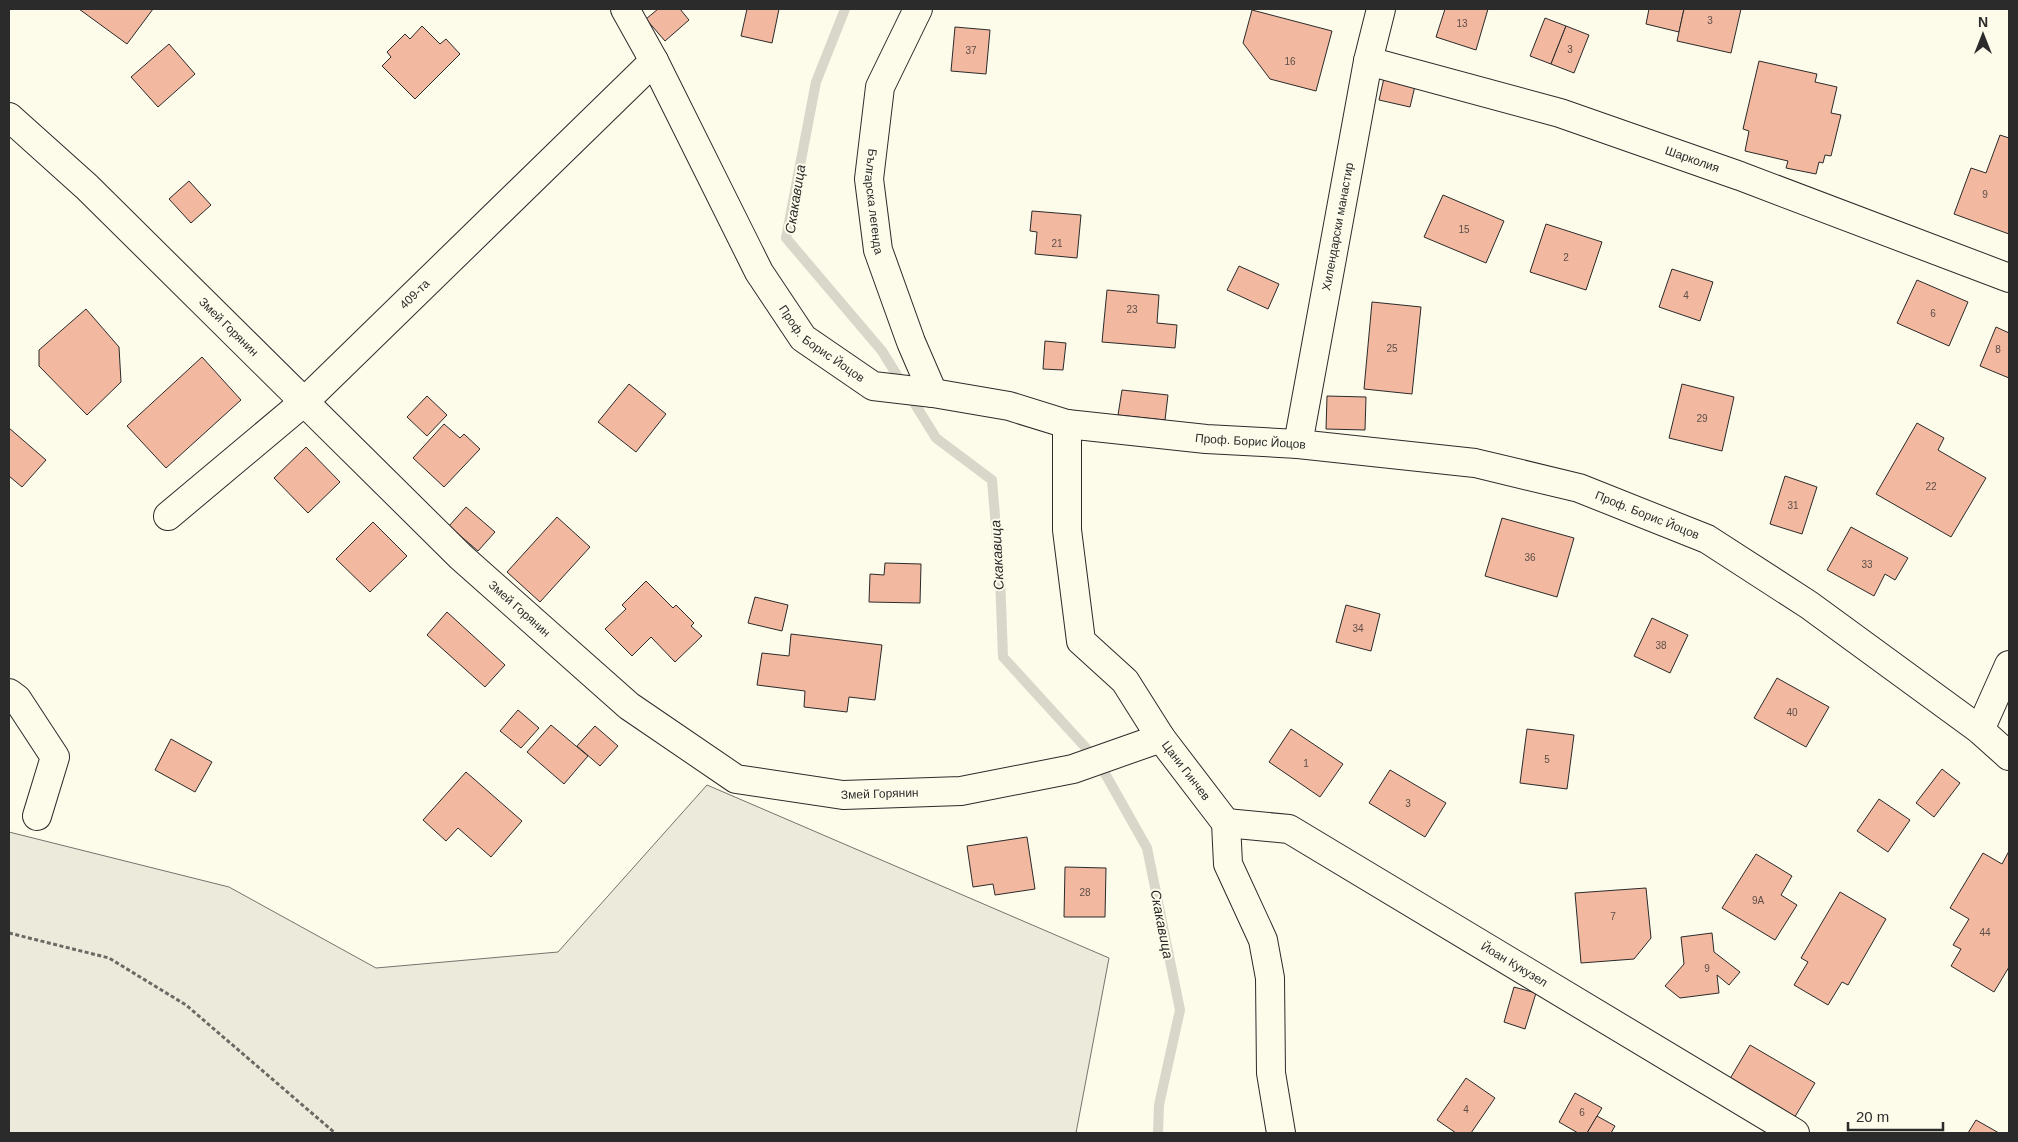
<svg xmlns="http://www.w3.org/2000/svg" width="2018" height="1142" font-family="Arial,sans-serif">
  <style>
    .green { fill: #ecebdb; stroke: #74746e }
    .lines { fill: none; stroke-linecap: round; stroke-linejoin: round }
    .stream { stroke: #d8d7c9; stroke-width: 10 }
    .building { fill: #f2b8a0; stroke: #2b2b2b }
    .street-casing { stroke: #2b2b2b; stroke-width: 30 }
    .path { stroke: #6a6964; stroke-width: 3; stroke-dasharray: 4 2.5; stroke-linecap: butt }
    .street { stroke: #fdfbea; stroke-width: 28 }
    .labels { text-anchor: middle; stroke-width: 4; stroke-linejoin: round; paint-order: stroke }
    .number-label { font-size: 10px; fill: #5d4e48 }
    .street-label { font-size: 12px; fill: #2b2b2b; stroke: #fdfbea }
    .water-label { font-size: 14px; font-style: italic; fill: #2b2b2b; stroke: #fdfbea }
  </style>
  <rect width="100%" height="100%" fill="#fdfbea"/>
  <path class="green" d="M707,785L1109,958L1076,1133H9V832L229,887L376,968L558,952Z"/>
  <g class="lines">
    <path class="stream" d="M845,9L816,82L786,238L882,351L936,438L992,480L1000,576L1003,657L1098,761L1147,848L1180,1010L1159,1105L1158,1133"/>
  </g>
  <g class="building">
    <path d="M79,9H153L127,44Z"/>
    <path d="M658,9H680L689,20L665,41L646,19Z"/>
    <path d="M747,9H779L772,43L741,36Z"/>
    <path d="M1445,9H1488L1476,50L1436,37Z"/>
    <path d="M1649,9H1684L1679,32L1646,24Z"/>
    <path d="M1684,9H1741L1731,53L1677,41Z"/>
    <path d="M1252,10L1332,31L1316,91L1270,79L1243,43Z"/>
    <path d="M1545,18L1566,26L1551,64L1530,56Z"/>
    <path d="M422,26L440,44L446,39L460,54L415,99L382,66L391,57L387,52L405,34L410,39Z"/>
    <path d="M1566,26L1589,35L1574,73L1551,64Z"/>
    <path d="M955,27L990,30L986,74L951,71Z"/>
    <path d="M169,44L195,74L158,107L131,77Z"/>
    <path d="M1759,61L1817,74L1815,82L1837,87L1831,113L1841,115L1831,156L1825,155L1823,163L1819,162L1816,174L1786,168L1788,161L1745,151L1749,131L1743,129Z"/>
    <path d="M1384,78L1415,86L1410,107L1379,100Z"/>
    <path d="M2000,135L2009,138V234L1954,214L1971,168L1986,173Z"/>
    <path d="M189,181L211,205L191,223L169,199Z"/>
    <path d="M1443,195L1504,221L1486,263L1424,237Z"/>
    <path d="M1032,211L1081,215L1077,258L1035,254L1037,232L1030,231Z"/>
    <path d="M1546,224L1602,242L1586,290L1530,272Z"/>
    <path d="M1239,266L1279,284L1268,309L1227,290Z"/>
    <path d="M1672,269L1713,282L1700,321L1659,307Z"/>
    <path d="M1917,280L1968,302L1949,346L1897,323Z"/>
    <path d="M1107,290L1159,295L1157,323L1177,325L1175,348L1102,342Z"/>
    <path d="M1372,302L1421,307L1412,394L1364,389Z"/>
    <path d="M86,309L119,347L121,382L87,415L39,366V350Z"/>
    <path d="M1996,327L2009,333V378L1980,366Z"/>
    <path d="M1045,341L1066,343L1063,370L1043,369Z"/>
    <path d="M202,357L241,400L166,468L127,426Z"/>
    <path d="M629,384L666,414L636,452L598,422Z"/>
    <path d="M1682,384L1734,397L1722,451L1669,438Z"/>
    <path d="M1122,390L1168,395L1165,420L1118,415Z"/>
    <path d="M427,396L447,415L427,436L407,417Z"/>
    <path d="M1327,396L1366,397L1365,430L1326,429Z"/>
    <path d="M1917,423L1944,438L1938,450L1986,478L1951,537L1876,494Z"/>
    <path d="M444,424L460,438L464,434L480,449L444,487L413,458Z"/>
    <path d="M9,428L46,460L22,487L9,476Z"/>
    <path d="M306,447L340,482L308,513L274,478Z"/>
    <path d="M1785,476L1817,487L1802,534L1770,524Z"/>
    <path d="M466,507L495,532L478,551L449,526Z"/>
    <path d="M557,517L590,547L540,602L507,572Z"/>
    <path d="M1502,518L1574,538L1557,597L1485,576Z"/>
    <path d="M373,522L407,556L370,592L336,559Z"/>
    <path d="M1851,527L1908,558L1895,580L1885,574L1874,596L1827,570Z"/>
    <path d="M885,563L921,564L920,603L869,602L870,574L884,575Z"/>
    <path d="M646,581L673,608L676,605L694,623L691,626L702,636L675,662L651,637L632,656L605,629L626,609L622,605Z"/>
    <path d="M755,597L788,605L782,631L748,623Z"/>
    <path d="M1346,605L1380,614L1371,651L1336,642Z"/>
    <path d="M447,612L505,665L485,687L427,635Z"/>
    <path d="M1652,618L1688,635L1670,673L1634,656Z"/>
    <path d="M791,634L882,645L875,700L849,697L847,712L804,707L805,691L757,685L762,653L789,656Z"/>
    <path d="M1777,678L1829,707L1806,747L1754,718Z"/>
    <path d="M518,710L539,728L521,748L500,731Z"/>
    <path d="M551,725L588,756L564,784L527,752Z"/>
    <path d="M595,726L618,746L600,766L577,746Z"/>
    <path d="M1291,729L1343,764L1320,797L1269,762Z"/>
    <path d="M1527,729L1574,735L1567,789L1520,783Z"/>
    <path d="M171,739L212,762L195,792L155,770Z"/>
    <path d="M1942,769L1960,783L1934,817L1916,803Z"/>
    <path d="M1390,770L1446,803L1425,837L1369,803Z"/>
    <path d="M466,772L522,821L491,857L458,828L446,841L423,820Z"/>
    <path d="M1879,799L1910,820L1888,852L1857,831Z"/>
    <path d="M1027,837L1035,889L995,895L993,884L973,887L967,846Z"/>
    <path d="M2009,851V967L1994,992L1951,966L1961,949L1953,945L1969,919L1950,908L1983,853L2002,864Z"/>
    <path d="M1756,854L1792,876L1781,895L1797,905L1775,940L1722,908Z"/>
    <path d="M1065,867L1106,868L1105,917H1064Z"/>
    <path d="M1646,888L1651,938L1634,959L1581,963L1575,893Z"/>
    <path d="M1840,892L1886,919L1848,985L1842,982L1828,1005L1794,985L1808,962L1801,958Z"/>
    <path d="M1712,933L1714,952L1740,972L1729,985L1717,975L1719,993L1680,998L1665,986L1684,964L1681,937Z"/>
    <path d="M1514,987L1536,993L1525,1029L1504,1022Z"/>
    <path d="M1750,1045L1815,1083L1793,1120L1728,1082Z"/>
    <path d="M1466,1078L1495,1098L1471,1133H1456L1437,1120Z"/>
    <path d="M1575,1093L1602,1108L1587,1133H1578L1559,1122Z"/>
    <path d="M1597,1116L1615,1126L1611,1133H1587Z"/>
    <path d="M1976,1120L1999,1133H1968Z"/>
  </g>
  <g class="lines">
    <g class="street-casing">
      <g id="street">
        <path id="s1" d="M625,9L654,61L759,272L803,338L873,386L933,393L1009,406L1067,424L1206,439L1298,444L1475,463L1579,488L1707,539L1809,605L1980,730L2009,756"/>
        <path id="s2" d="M918,9L880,87L869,179L878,250L911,342L933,393"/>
        <path id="s3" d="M1368,61L1560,113L1740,176L2009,278"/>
        <path id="s4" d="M9,117L87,187L461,557L629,706L736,779L843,795L961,791L1073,769L1161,738"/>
        <path id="s5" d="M1067,424V530L1081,641L1125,681L1161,738L1226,823L1228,864L1263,940L1270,978L1271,1073L1281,1133"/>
        <path id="s6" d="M1298,444L1368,61L1381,9"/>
        <path id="s7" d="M168,516L304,402L654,61"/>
        <path d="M9,693L17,699L55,757L37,816"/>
        <path d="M1980,730L2009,665"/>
        <path id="s8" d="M1226,823L1289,829L1795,1133"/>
      </g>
    </g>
    <path class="path" d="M9,933L109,958L186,1005L335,1133"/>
    <use href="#street" class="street"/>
  </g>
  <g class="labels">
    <g class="number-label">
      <text x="1710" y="24">3</text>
      <text x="1462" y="27">13</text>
      <text x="1570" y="53">3</text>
      <text x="971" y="54">37</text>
      <text x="1290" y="65">16</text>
      <text x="1985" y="198">9</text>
      <text x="1464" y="233">15</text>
      <text x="1057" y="247">21</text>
      <text x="1566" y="261">2</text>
      <text x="1686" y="299">4</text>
      <text x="1132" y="313">23</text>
      <text x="1933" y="317">6</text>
      <text x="1392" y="352">25</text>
      <text x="1998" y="353">8</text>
      <text x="1702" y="422">29</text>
      <text x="1931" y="490">22</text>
      <text x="1793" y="509">31</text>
      <text x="1530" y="561">36</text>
      <text x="1867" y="568">33</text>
      <text x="1358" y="632">34</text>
      <text x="1661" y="649">38</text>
      <text x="1792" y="716">40</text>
      <text x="1547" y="763">5</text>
      <text x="1306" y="767">1</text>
      <text x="1408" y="807">3</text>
      <text x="1085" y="896">28</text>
      <text x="1758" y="904">9А</text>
      <text x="1613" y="920">7</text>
      <text x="1985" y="936">44</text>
      <text x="1707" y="972">9</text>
      <text x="1466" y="1113">4</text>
      <text x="1582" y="1116">6</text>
    </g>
    <g class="street-label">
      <text dy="4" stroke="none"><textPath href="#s3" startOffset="339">Шарколия</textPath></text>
      <text dy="4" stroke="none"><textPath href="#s2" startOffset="202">Българска легенда</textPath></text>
      <text dy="4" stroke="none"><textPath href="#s6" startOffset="221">Хилендарски манастир</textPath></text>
      <text dy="4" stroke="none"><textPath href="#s7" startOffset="332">409-та</textPath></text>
      <text dy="4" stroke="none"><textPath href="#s4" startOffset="304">Змей Горянин</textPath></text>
      <text dy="4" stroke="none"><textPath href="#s1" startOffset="392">Проф. Борис Йоцов</textPath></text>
      <text dy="4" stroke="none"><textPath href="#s1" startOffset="842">Проф. Борис Йоцов</textPath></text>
      <text dy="4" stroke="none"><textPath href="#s1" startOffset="1248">Проф. Борис Йоцов</textPath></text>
      <text dy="4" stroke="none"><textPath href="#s4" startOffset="709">Змей Горянин</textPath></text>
      <text dy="4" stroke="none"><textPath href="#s5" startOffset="386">Цани Гинчев</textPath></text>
      <text dy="4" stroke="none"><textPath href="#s4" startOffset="1130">Змей Горянин</textPath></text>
      <text dy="4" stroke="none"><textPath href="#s8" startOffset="326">Йоан Кукузел</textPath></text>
    </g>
    <g class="water-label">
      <text transform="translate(795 199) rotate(-81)" y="5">Скакавица</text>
      <text transform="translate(997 555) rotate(-93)" y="5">Скакавица</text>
      <text transform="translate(1162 924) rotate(79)" y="5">Скакавица</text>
    </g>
  </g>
  <rect width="2018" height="1142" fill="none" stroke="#2b2b2b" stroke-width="20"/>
  <g transform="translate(1983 35)" stroke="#fdfbea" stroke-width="4" paint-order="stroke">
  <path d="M0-4L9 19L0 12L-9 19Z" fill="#2b2b2b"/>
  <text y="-8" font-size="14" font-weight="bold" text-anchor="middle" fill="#2b2b2b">N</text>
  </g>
  <path d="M1848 1122v8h95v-8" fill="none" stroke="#2b2b2b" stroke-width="2.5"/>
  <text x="1856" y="1122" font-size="15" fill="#2b2b2b" stroke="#fdfbea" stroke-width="4" paint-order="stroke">20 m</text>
</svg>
